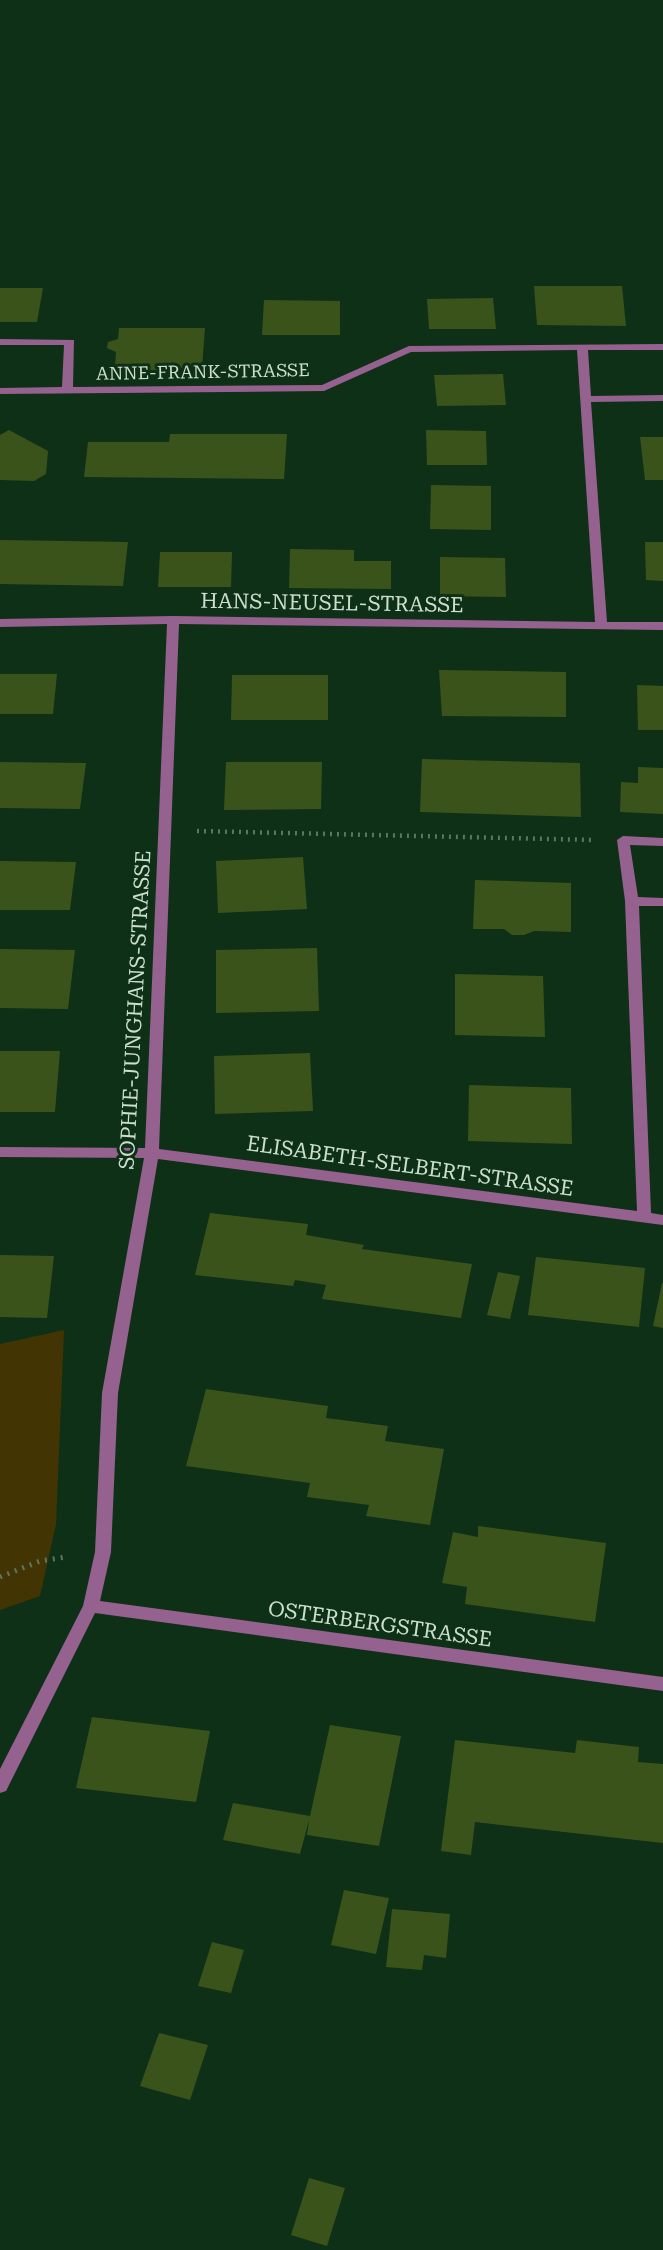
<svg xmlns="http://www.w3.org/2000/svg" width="663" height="2250" font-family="'Roboto Serif',serif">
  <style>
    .green { fill: #433403 }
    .building { fill: #3a531b }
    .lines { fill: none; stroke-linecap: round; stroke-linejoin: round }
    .path-far1 { stroke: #5b7761; stroke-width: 4.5; stroke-dasharray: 2 5; stroke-linecap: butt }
    .path { stroke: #5b7761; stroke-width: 5; stroke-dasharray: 2 6; stroke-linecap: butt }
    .street { fill: #956290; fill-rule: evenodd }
    .labels { text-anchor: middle; stroke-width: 6; stroke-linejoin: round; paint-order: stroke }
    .far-street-label { font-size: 18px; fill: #ccdfcf; stroke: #0e3017 }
    .street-label { font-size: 21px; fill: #ccdfcf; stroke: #0e3017 }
  </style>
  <rect width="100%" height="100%" fill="#0e3017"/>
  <path class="green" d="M64,1330L56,1524L40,1596L0,1610V1344Z"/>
  <g class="building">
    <path d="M534,286H622L626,326L537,325Z"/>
    <path d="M0,288H43L37,322H0Z"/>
    <path d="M493,298L496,329H429L427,299Z"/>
    <path d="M264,300L340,301V335H262Z"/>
    <path d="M119,328H205L202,368H177V374L148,373V366H115L116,352L107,348L108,342L118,339Z"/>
    <path d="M503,374L506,405L437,406L434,375Z"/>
    <path d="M9,430L48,451L46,474L34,481L0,480V435Z"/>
    <path d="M426,430L486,431L487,465H427Z"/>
    <path d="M170,434H287L284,479L84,477L88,442H169Z"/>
    <path d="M640,437H663V480H645Z"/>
    <path d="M431,485L491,486V530L430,529Z"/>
    <path d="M0,540L128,542L123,586L0,584Z"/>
    <path d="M645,542H663V581L646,580Z"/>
    <path d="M290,549L354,550V561H391V589L289,588Z"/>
    <path d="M160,552H232L231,587H158Z"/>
    <path d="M440,557L505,558L506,597L440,596Z"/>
    <path d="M439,670L566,672V717L442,716Z"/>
    <path d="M0,674H57L53,714H0Z"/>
    <path d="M232,675H328V720H231Z"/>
    <path d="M637,685L663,686V730H638Z"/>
    <path d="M422,759L580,763L581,817L420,812Z"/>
    <path d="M0,762L86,763L80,809L0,808Z"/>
    <path d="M226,762H322L321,809L224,810Z"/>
    <path d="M638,767L663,768V814L620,812L621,782L638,783Z"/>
    <path d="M303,857L307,909L218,913L216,861Z"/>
    <path d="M0,861L76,862L70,910H0Z"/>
    <path d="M475,880L571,883V932L534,931L524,935H512L504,929H473Z"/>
    <path d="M317,948L319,1011L216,1013V950Z"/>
    <path d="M0,949L75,950L68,1009L0,1008Z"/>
    <path d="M455,974L543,976L545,1037L455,1035Z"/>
    <path d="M0,1051H60L55,1112H0Z"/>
    <path d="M310,1053L313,1111L215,1114L214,1056Z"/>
    <path d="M469,1085L571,1088L572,1144L468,1141Z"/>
    <path d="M210,1213L308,1224L306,1235L364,1245L362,1249L472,1264L461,1318L322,1299L326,1285L295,1280L293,1286L195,1275Z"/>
    <path d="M0,1255L54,1256L47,1318L0,1317Z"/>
    <path d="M536,1257L645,1268L639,1327L528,1315Z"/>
    <path d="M498,1272L520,1276L510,1319L487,1315Z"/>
    <path d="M662,1283H663V1328L653,1326Z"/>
    <path d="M206,1389L328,1406L326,1418L388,1426L385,1441L444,1449L430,1525L366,1516L369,1505L307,1497L310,1483L186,1466Z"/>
    <path d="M478,1526L606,1543L595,1622L465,1604L467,1587L442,1583L453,1532L478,1537Z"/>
    <path d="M92,1717L210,1731L196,1802L76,1788Z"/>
    <path d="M330,1725L401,1736L379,1846L307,1835L309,1820L300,1854L223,1840L233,1803L310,1816Z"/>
    <path d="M455,1740L575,1753L577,1740L639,1747L638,1762L663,1764V1843L475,1822L471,1855L441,1851Z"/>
    <path d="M344,1890L389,1898L376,1954L331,1945Z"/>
    <path d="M392,1909L450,1914L446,1958L424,1955L422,1970L386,1967Z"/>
    <path d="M212,1942L244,1950L231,1993L198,1986Z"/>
    <path d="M159,2033L208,2045L190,2100L140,2086Z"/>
    <path d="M309,2178L345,2188L327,2246L291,2235Z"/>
  </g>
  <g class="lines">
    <path class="path-far1" d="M197,831L594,840"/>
    <path class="path" d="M0,1577L40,1561L66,1557"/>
    <path class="street" d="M0,339L74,340L73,387L322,385L409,346L663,344V350H588L591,396L663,395V401L591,402L607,622H663V630L179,624L159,1149L637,1211L625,901L617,840L623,836L663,838V846L630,845L638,897L663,898V906H639L651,1213L663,1215V1225L158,1159L118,1393L111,1552L100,1601L663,1677V1691L95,1613L6,1791L0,1793V1769L83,1606L95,1552L102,1393L144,1158L0,1157V1147L145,1148L167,624L0,627V619L173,616L595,622L577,350L411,352L324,391L0,394V388L62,387L64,345H0Z"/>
  </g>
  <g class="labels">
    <g class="far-street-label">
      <text transform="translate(203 372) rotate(-1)" y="6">ANNE-FRANK-STRASSE</text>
    </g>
    <g class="street-label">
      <text transform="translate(332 603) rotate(1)" y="7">HANS-NEUSEL-STRASSE</text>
      <text transform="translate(135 1010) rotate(-87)" y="7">SOPHIE-JUNGHANS-STRASSE</text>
      <text transform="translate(410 1166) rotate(8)" y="7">ELISABETH-SELBERT-STRASSE</text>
      <text transform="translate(380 1624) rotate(8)" y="7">OSTERBERGSTRASSE</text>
    </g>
  </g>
</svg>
